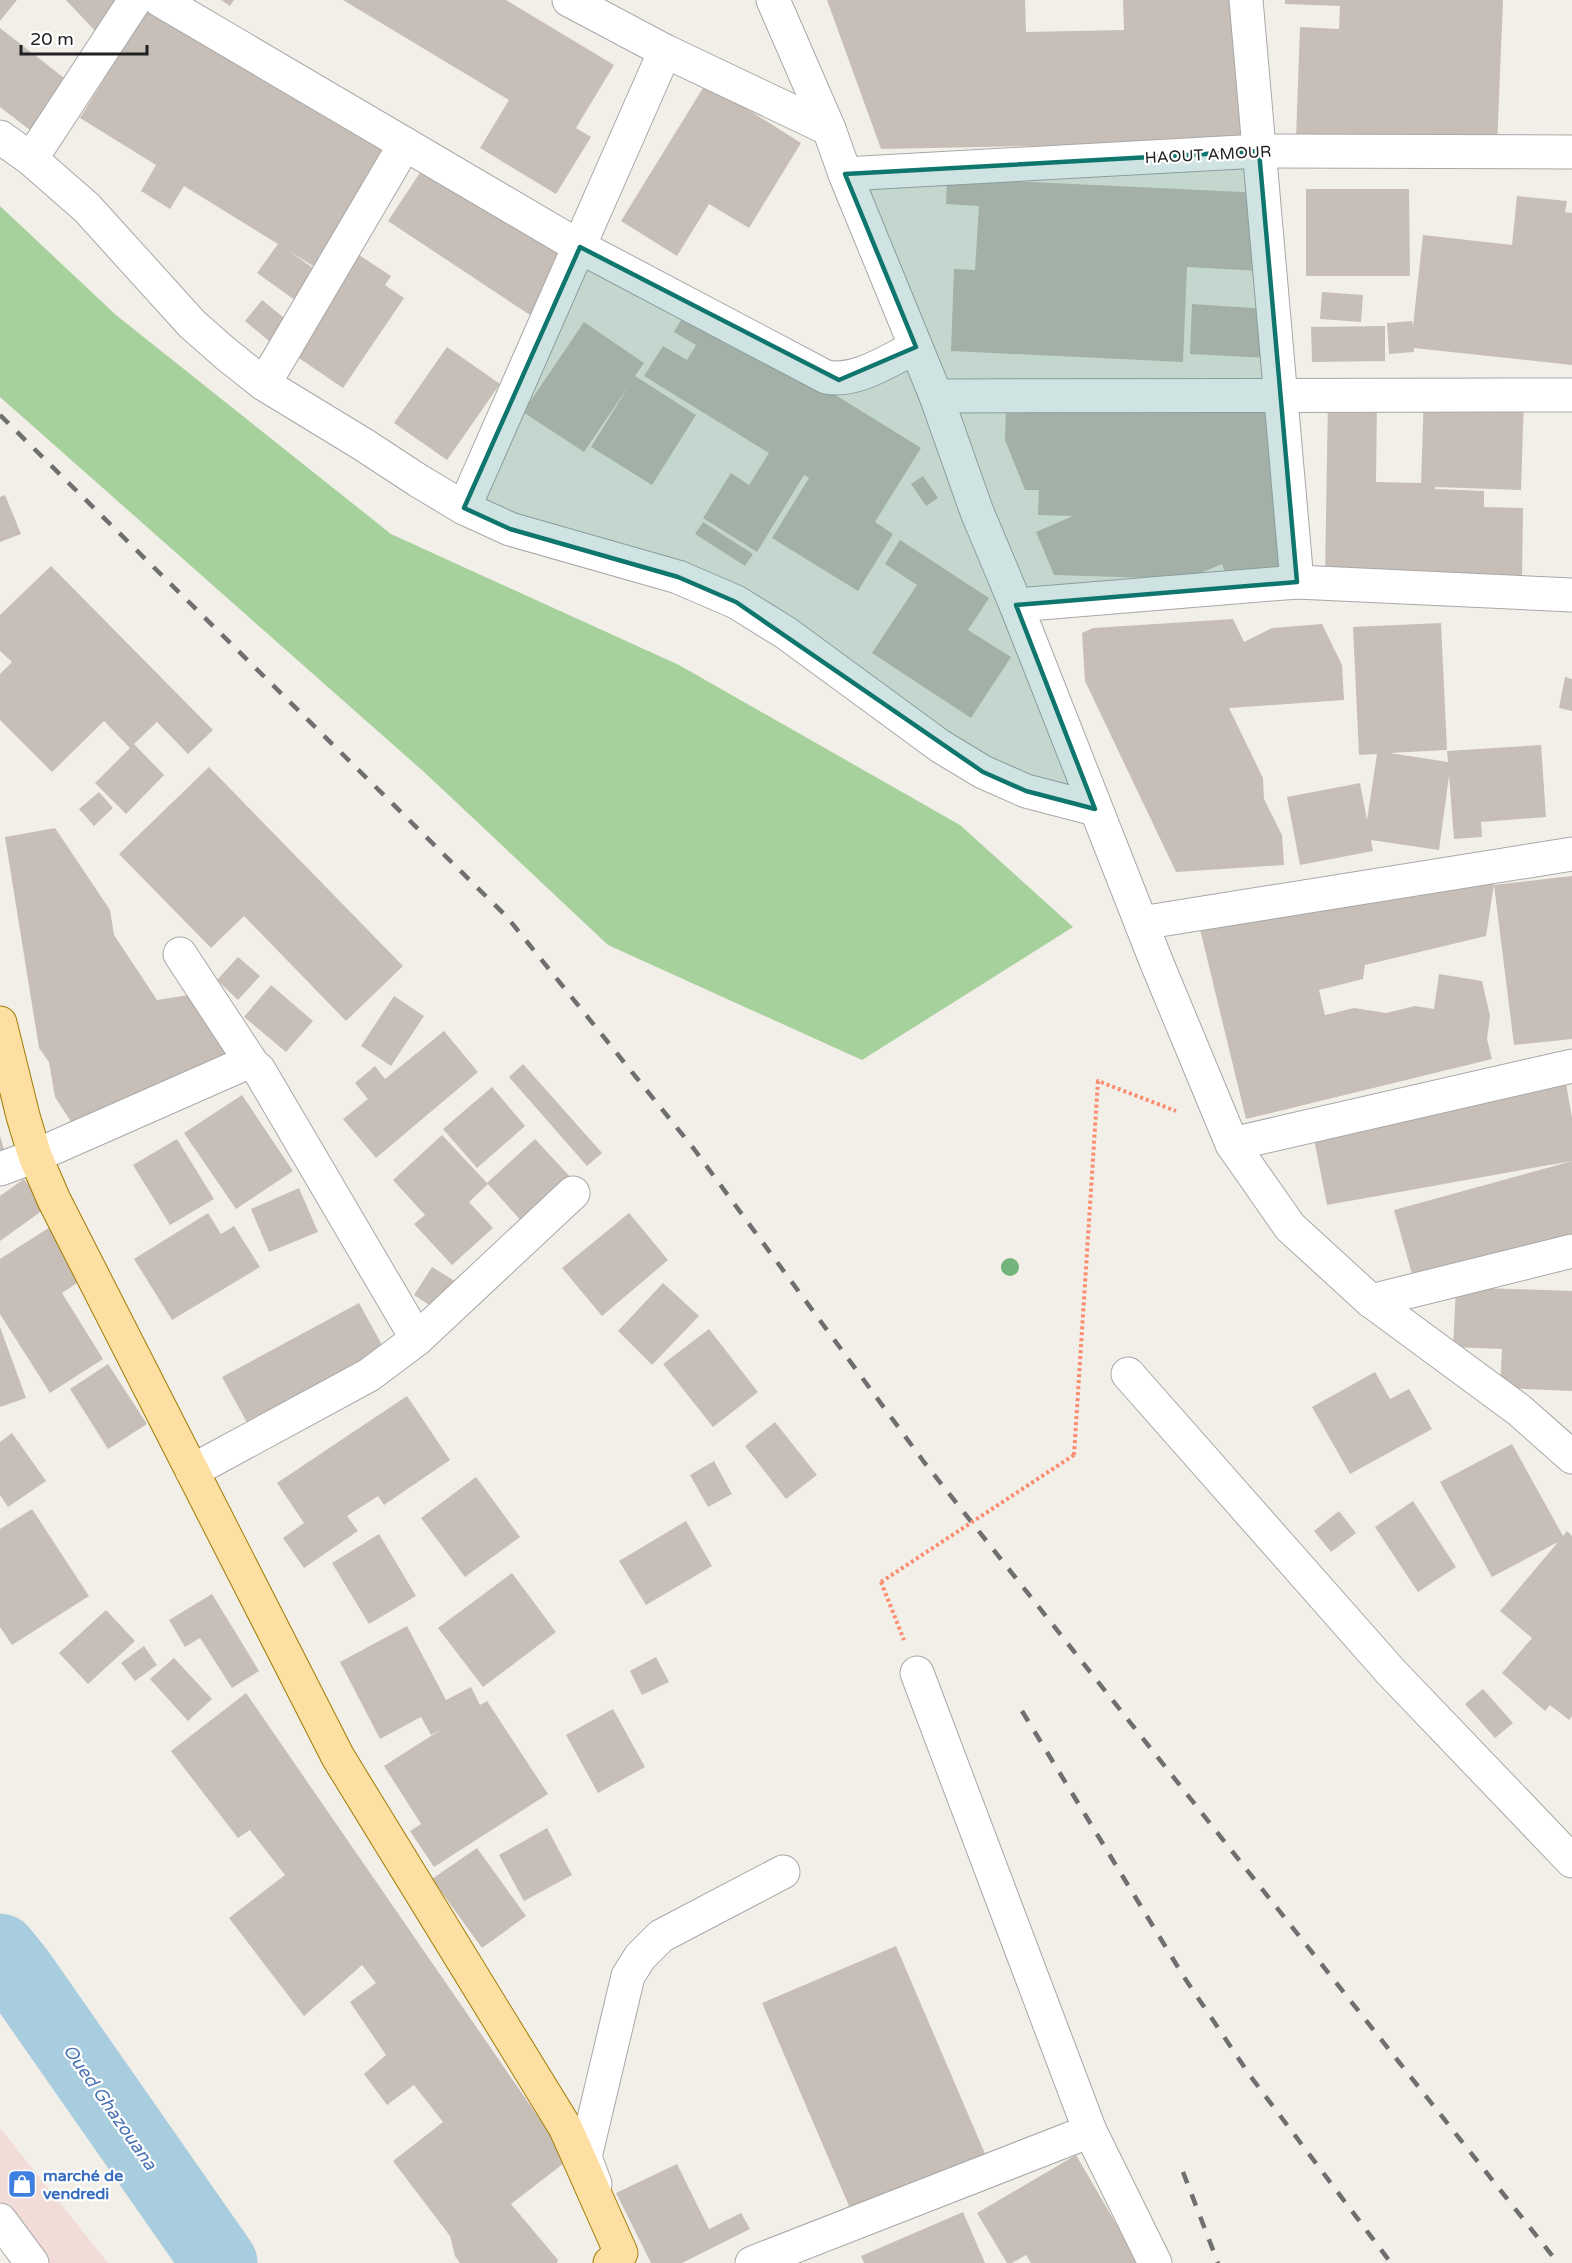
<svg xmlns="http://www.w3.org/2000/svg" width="1572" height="2263" font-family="'Varela Round',sans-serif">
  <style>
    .commercial { fill: #f2dcd8 }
    .forest { fill: #a6d19c }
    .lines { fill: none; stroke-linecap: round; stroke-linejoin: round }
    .river { stroke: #a8cddf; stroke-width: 75 }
    .building { fill: #c7bfb7 }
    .minor-casing { stroke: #a8a8a8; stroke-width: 35 }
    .major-casing { stroke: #9f7b00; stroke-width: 35 }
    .path { stroke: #fb8c6f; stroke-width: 4; stroke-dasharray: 3 3; stroke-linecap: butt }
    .minor { stroke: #fff; stroke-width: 33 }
    .major { stroke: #fddfa2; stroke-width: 33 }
    .rail { stroke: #6f6f6f; stroke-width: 4.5; stroke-dasharray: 12 12; stroke-linecap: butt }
    .path-bridge { stroke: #fb8c6f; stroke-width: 4; stroke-dasharray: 3 3; stroke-linecap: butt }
    .tree { fill: #73b47b }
    .marked { fill: #0f766e; fill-opacity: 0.2; stroke: #0f766e; stroke-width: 4.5; stroke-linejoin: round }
    .labels { text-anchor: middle; stroke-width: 4.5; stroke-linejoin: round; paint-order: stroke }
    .street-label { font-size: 16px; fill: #212121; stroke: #fff }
    .shop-label { font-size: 16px; font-weight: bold; fill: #366cbe; stroke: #fff; text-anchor: start }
    .water-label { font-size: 18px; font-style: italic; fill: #4b74b4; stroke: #fff }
  </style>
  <rect width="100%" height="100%" fill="#f2efe8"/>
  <path class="commercial" d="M0,2128L108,2263H18L0,2240Z"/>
  <path class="forest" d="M0,206L116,315L391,534L679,665L960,825L1073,927L862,1060L608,945L424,772L0,397Z"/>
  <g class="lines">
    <path class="river" d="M0,1951L17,1972L220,2263"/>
  </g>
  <g class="building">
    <path d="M0,0H17L0,21Z"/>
    <path d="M66,0H127L96,32Z"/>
    <path d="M153,0L398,138L318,269L289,251L320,273L299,303L257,273L278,244L184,186L170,209L141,191L156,165L80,118Z"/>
    <path d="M221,0H234L230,6Z"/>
    <path d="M343,0H506L614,65L576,128L591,137L556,194L480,148L509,100Z"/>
    <path d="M827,0H1025L1026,32L1124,30L1123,0H1239L1242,142L881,149Z"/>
    <path d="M1285,0H1503L1497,147L1296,138L1300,27L1339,29L1340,6L1285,4Z"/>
    <path d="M0,28L68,81L30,130L0,107Z"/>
    <path d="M706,83L801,143L749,228L709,204L677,256L621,221Z"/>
    <path d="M427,162L578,262L539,321L388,221Z"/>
    <path d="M947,178L1263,193L1259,271L1187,267L1183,362L951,351L954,269L975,270L979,206L946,204Z"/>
    <path d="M1306,189H1409L1410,276H1306Z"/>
    <path d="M1517,196L1567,201L1565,212L1572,213V365L1414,348V352L1389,354L1387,323L1412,321L1413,326L1423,235L1512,245Z"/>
    <path d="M359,255L391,276L385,285L404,298L343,388L290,352Z"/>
    <path d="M1322,292L1363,295L1361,322L1320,319Z"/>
    <path d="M262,300L293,325L275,346L245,321Z"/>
    <path d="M1192,304L1269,309L1267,358L1190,354Z"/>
    <path d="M690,305L921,448L875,522L893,534L858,591L772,538L809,478L804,475L757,552L703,518L731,473L749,485L769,453L644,376L663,346L687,360L696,345L674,332Z"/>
    <path d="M584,322L644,363L635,376L696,415L652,485L591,447L630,384L584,452L523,412Z"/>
    <path d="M1385,326V361L1312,362L1311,327Z"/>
    <path d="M447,347L500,384L447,460L394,423Z"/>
    <path d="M1424,394L1524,398L1521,490L1435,487V489L1484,491V507L1523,508L1522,580L1325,576L1328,398L1377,399L1376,482L1421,483Z"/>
    <path d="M1283,397L1278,577L1226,575L1222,564L1186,579L1054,575L1036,532L1073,516L1038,515L1039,490H1025L1005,440L1006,409Z"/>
    <path d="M923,476L938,498L926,506L911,484Z"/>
    <path d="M5,495L21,534L0,542V497Z"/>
    <path d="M703,522L753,554L745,566L695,534Z"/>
    <path d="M900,540L989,598L968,630L1011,657L971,718L872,653L917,585L885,564Z"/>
    <path d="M51,566L213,730L188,754L157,722L134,744L164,775L126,814L95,783L130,748L104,721L52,772L0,720V674L12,662L0,651V615Z"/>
    <path d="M1233,619L1244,642L1272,628L1322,624L1342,665L1344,700L1229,708L1263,778L1264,799L1282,835L1284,865L1176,872L1085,681L1082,633L1093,628Z"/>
    <path d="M1441,623L1447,750L1390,753L1448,762L1447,751L1541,745L1546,817L1481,822L1482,837L1454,839L1449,776L1439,850L1371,840L1373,851L1300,865L1287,797L1360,783L1367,820L1377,754L1359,755L1353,627Z"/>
    <path d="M1565,677L1572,679V711L1559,708Z"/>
    <path d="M209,767L403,966L346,1021L244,916L211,948L119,854Z"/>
    <path d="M99,792L113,808L94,826L79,809Z"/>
    <path d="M55,828L110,910L114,935L157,1000L189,995L234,1062L88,1148L55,1097L49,1062L39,1048L5,837Z"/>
    <path d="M1572,876V1039L1514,1045L1494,885Z"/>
    <path d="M1472,880L1494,884L1486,936L1365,965L1363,979L1319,990L1325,1015L1354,1008L1386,1013L1415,1006L1434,1009L1439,974L1482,981L1490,1016L1487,1039L1492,1059L1246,1119L1197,917Z"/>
    <path d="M238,957L260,976L238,1000L217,980Z"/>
    <path d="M271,985L313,1021L286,1052L244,1017Z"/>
    <path d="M394,996L424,1016L391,1066L361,1046Z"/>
    <path d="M444,1031L478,1072L376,1158L343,1119L368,1099L355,1083L375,1066L385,1079Z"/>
    <path d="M523,1064L602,1153L587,1166L509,1077Z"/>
    <path d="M1566,1083L1572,1118V1161L1327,1205L1312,1129Z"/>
    <path d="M492,1087L525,1126L477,1168L443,1129Z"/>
    <path d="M242,1095L293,1171L236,1209L184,1133Z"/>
    <path d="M442,1135L488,1184L469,1202L493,1228L452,1265L414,1224L425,1215L393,1180Z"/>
    <path d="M0,1136L5,1153L0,1155Z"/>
    <path d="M177,1139L214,1199L170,1225L133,1165Z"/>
    <path d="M535,1139L575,1182L526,1226L487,1183Z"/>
    <path d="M1572,1161V1242L1415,1285L1394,1210Z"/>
    <path d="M24,1179L46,1208L0,1241V1196Z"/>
    <path d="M299,1188L318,1232L269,1252L251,1209Z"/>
    <path d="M208,1213L221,1234L234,1226L260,1267L172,1320L134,1259Z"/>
    <path d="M629,1213L668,1260L602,1316L562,1268Z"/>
    <path d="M50,1227L83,1279L62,1293L103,1359L50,1393L0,1314V1259Z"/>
    <path d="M432,1267L458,1283L440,1312L414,1295Z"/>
    <path d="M663,1283L699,1316L652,1365L618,1331Z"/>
    <path d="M1456,1287L1572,1291V1391L1500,1388L1502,1349L1453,1347Z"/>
    <path d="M359,1303L387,1354L250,1428L222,1377Z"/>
    <path d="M0,1327L26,1398L0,1407Z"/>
    <path d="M709,1329L758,1392L713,1427L663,1364Z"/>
    <path d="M108,1364L147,1424L108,1449L70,1389Z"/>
    <path d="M1375,1372L1390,1399L1409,1389L1432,1429L1350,1474L1312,1407Z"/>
    <path d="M407,1396L450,1460L384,1505L378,1496L347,1516L358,1531L304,1568L283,1538L304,1523L277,1483Z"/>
    <path d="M775,1422L817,1475L786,1499L745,1446Z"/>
    <path d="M12,1433L46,1481L8,1507L0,1495V1442Z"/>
    <path d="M1512,1444L1563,1536L1567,1531L1572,1536V1716L1569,1720L1550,1705L1545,1711L1502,1673L1532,1638L1500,1611L1558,1542L1492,1577L1440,1482Z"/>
    <path d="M714,1461L732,1494L708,1507L690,1475Z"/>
    <path d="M476,1477L520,1537L465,1577L421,1518Z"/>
    <path d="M1413,1501L1456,1567L1418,1592L1375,1527Z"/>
    <path d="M32,1509L89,1596L12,1645L0,1627V1529Z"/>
    <path d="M1339,1511L1356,1533L1331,1552L1314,1531Z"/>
    <path d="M686,1521L712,1566L646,1605L619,1561Z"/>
    <path d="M379,1534L416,1596L369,1624L332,1563Z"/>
    <path d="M512,1573L556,1632L483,1687L438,1628Z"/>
    <path d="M212,1594L259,1671L232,1688L200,1638L185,1647L169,1620Z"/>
    <path d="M106,1610L135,1641L88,1684L59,1653Z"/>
    <path d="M407,1626L446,1700L471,1687L480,1705L487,1701L548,1794L434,1867L410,1831L421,1824L384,1766L442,1729L431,1735L421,1717L380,1739L340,1662Z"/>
    <path d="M144,1646L157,1665L135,1681L121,1663Z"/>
    <path d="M656,1657L669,1682L642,1695L630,1671Z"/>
    <path d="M174,1658L212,1699L188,1721L150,1679Z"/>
    <path d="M1483,1689L1513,1723L1495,1738L1465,1704Z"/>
    <path d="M246,1693L568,2160L511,2204L558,2260L557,2263H460L455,2256L450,2236L393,2161L443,2122L414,2085L387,2105L364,2074L386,2055L350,2002L376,1983L362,1965L304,2016L229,1918L285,1875L250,1830L238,1838L171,1751Z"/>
    <path d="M613,1709L645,1767L598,1793L566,1735Z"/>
    <path d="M547,1828L572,1875L524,1901L499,1855Z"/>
    <path d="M477,1848L526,1916L482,1948L432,1879Z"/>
    <path d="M896,1946L986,2156L852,2213L762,2003Z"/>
    <path d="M1076,2155L1139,2263H1031L1026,2255L1012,2263H1007L977,2213Z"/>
    <path d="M677,2164L709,2229L741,2213L750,2229L682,2263H651L616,2193Z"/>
    <path d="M963,2212L985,2263H864L861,2256Z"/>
  </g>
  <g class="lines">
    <g class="minor-casing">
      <g id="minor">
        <path d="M160,0L580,247L826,377C857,383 889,360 916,347"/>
        <path d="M569,0L665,51L829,129"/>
        <path d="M773,0L829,129L845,174L936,396L977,512L1016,605L1156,961L1232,1144L1290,1227L1371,1301L1519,1410L1572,1457"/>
        <path d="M1246,0L1297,582"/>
        <path d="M0,137L31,159L87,208L192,324L226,354L264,384L364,445L419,481L464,508L510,529L678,577L736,602L786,633L940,746L983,772L1026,791L1095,809"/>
        <path d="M31,159L135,0"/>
        <path d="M845,174L1259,151L1572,152"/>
        <path d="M264,384L405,144"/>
        <path d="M936,396L1572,395"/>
        <path d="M464,508L665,51"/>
        <path d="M1016,605L1297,582L1572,595"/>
        <path d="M1141,923L1572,854"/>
        <path d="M180,954L253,1065"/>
        <path d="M1232,1144L1572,1066"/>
        <path d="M0,1169L35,1156L246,1063L253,1065L259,1070L417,1339"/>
        <path d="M1371,1301L1572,1251"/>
        <path d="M1128,1374L1391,1672L1572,1861"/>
        <path d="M192,1471L369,1375L417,1339L573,1193"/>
        <path d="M917,1673L1090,2131"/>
        <path d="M595,2184L585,2157L628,1976L640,1957L661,1936L783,1872"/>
        <path d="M0,2220L32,2263"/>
        <path d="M752,2263L1090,2131L1155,2263"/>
      </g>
    </g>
    <g class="major-casing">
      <path id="major" d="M0,1023L23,1116L35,1156L54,1200L338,1757L565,2127L621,2253L610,2263"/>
    </g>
    <g class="path">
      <path d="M1074,1455L1098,1081L1176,1111"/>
      <path d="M881,1582L904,1640"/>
    </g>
    <use href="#minor" class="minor"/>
    <use href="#major" class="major"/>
    <g class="rail">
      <path d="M0,415L507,917L694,1149L924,1462L1558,2263"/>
      <path d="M1022,1711L1184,1977L1251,2077L1391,2263"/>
      <path d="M1183,2172L1218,2263"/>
    </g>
    <path class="path-bridge" d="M881,1582L1074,1455"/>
  </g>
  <circle class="tree" cx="1010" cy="1267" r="9"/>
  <path class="marked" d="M1259,151L1297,582L1016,605L1095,809L1026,791L983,772L736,602L678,577L510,529L464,508L580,247L839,380L916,347L845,174Z"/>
  <defs>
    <g id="shop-square" transform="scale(1.5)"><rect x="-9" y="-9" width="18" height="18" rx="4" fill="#3f7fe0" stroke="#fff"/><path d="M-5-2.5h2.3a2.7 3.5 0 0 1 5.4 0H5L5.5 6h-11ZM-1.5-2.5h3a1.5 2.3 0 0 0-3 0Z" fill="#fff"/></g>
  </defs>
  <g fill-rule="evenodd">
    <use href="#shop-square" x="22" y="2184"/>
  </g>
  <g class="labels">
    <g class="street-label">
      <text transform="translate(1208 154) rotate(-3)" y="6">HAOUT AMOUR</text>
    </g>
    <g class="shop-label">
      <text x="43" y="2181">marché de<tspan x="43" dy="18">vendredi</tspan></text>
    </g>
    <g class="water-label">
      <text transform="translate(110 2107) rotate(55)" y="6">Oued Ghazouana</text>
    </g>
  </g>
  <path d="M21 45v9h126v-9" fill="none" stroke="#212121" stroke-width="3"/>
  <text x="30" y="45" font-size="18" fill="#212121" stroke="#ffffff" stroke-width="4.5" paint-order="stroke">20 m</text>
</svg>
